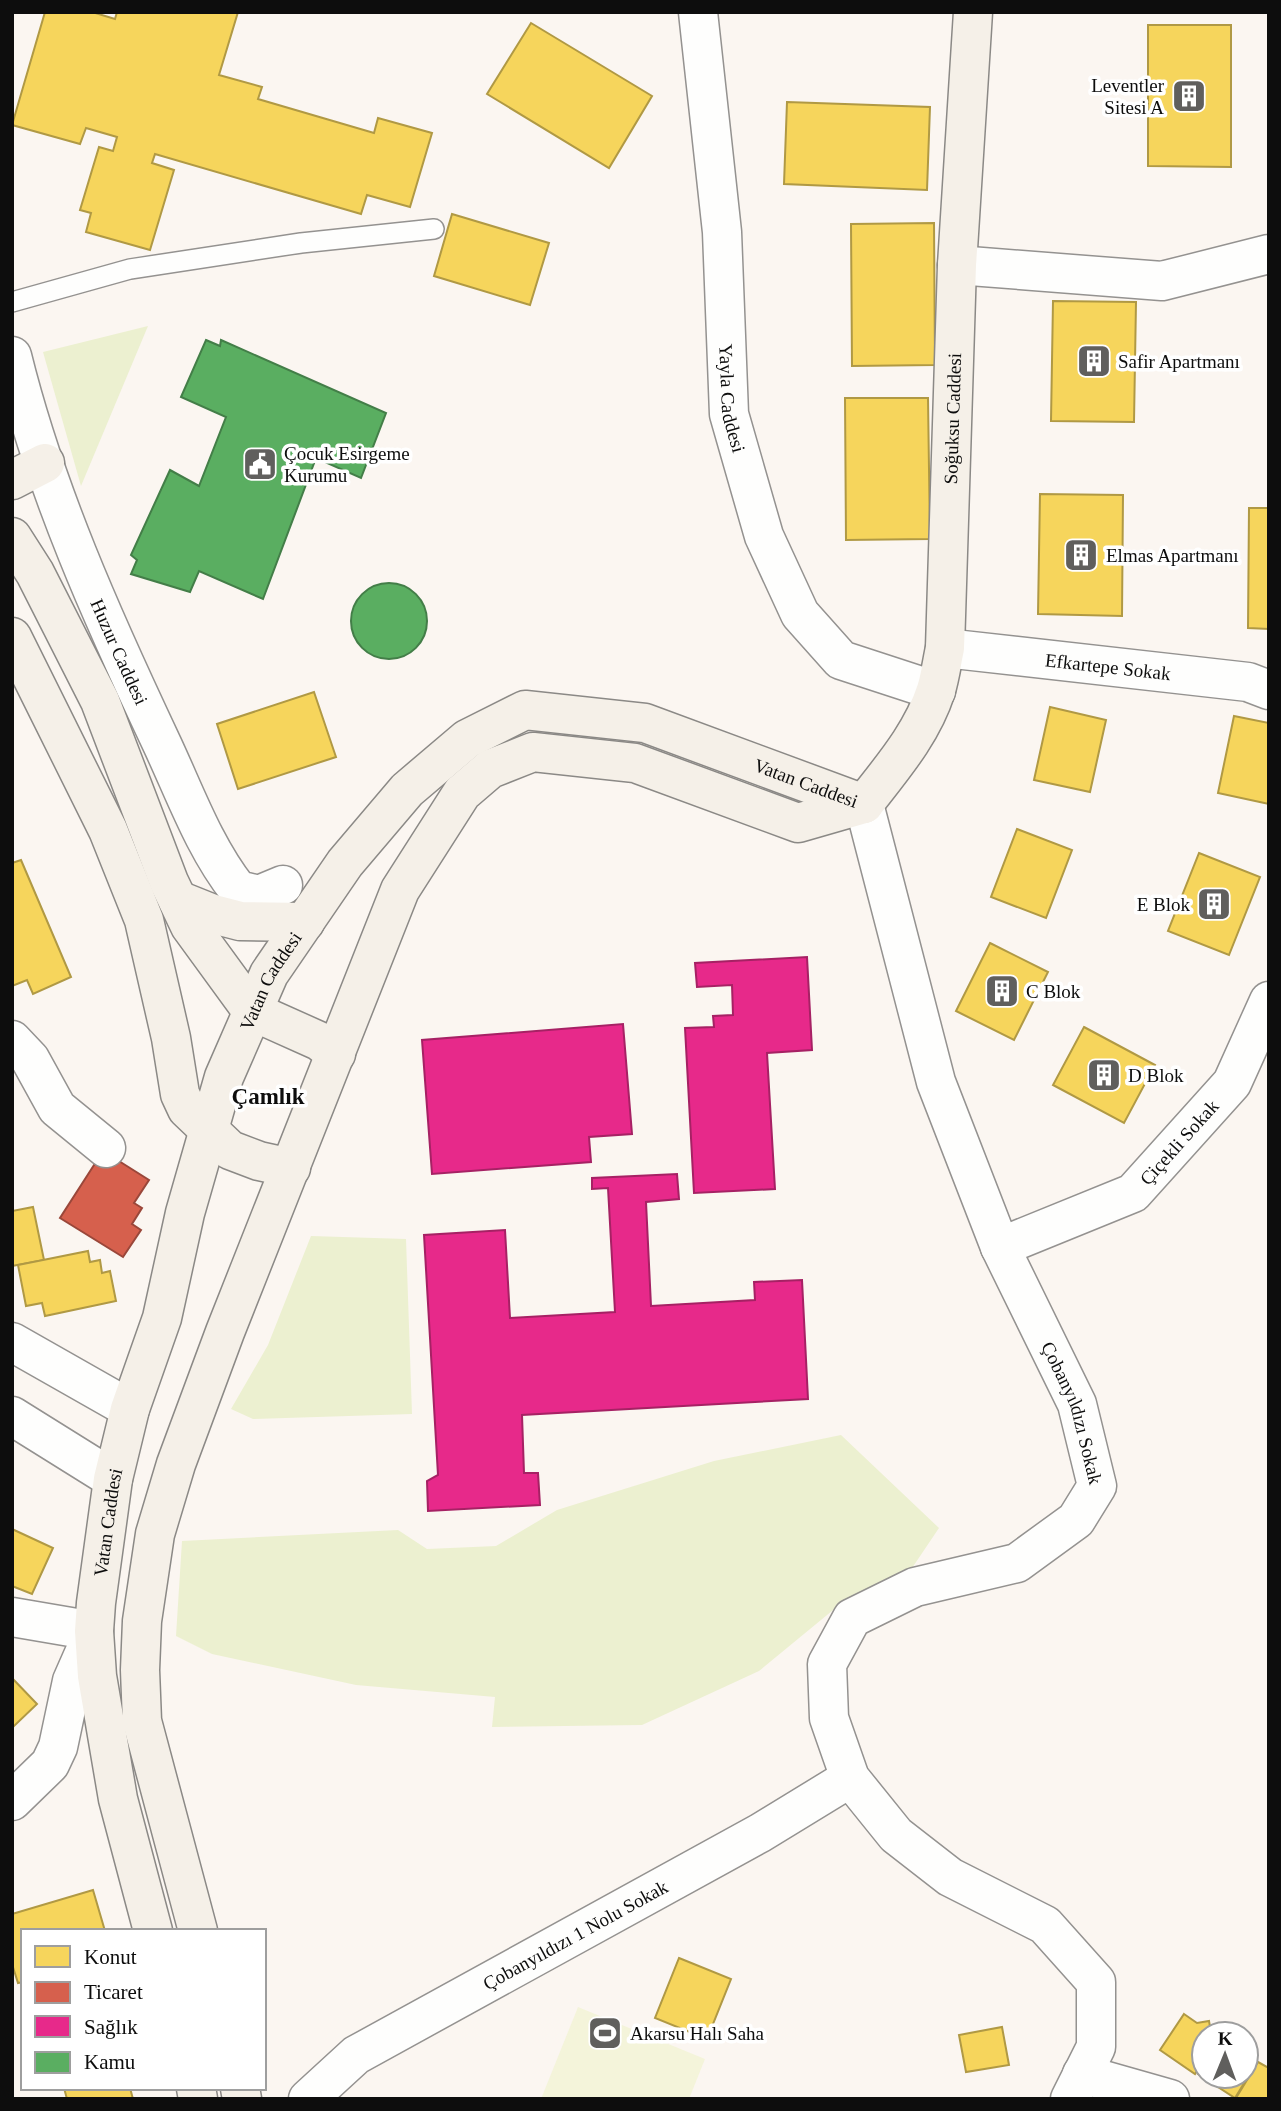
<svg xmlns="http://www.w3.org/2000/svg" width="1281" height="2111" font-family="'Times New Roman',serif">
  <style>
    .green { fill: #ecf0d0 }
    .pitch { fill: #f4f4da }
    .homes { fill: #f6d55c; stroke: #b09944; stroke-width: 2 }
    .shops { fill: #d6604d; stroke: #9a473a; stroke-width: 2 }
    .health { fill: #e7298a; stroke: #a62164; stroke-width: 2 }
    .public { fill: #5aae61; stroke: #437e48; stroke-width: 2 }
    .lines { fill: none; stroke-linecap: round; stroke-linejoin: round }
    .lane-casing { stroke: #949290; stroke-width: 22 }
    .street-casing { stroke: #949290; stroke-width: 41 }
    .secondary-casing { stroke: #8b8986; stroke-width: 41 }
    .lane { stroke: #fefefd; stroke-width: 19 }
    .street { stroke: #fefefd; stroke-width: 38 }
    .secondary { stroke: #f5f0e8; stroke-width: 38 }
    .labels { text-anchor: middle; stroke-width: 7; stroke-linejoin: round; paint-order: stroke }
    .poi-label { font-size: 19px; fill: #0d0d0d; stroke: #fff; text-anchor: start }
    .street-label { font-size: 19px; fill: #0d0d0d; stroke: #fff }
    .quarter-label { font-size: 23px; font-weight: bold; fill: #0d0d0d; stroke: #fff }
  </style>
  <rect width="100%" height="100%" fill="#fbf6f1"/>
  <g class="green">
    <path d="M148,326L81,486L43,352Z"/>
    <path d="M311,1236L406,1239L412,1414L253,1419L231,1409L268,1345Z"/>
    <path d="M841,1435L939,1528L908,1574L838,1606L759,1671L642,1725L492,1727L495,1697L356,1685L212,1654L176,1636L182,1541L398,1530L427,1549L496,1546L557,1510L714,1461Z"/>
  </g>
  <path class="pitch" d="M578,2007L705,2059L689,2099H541Z"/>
  <g class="homes">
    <path d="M45,12H92L115,19L117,12H238L219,75L262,87L258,99L374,133L378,118L432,133L410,207L367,195L361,214L155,154L152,163L174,170L150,250L86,232L91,213L80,210L99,147L113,151L117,137L86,128L80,144L12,125Z"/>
    <path d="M531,23L652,96L609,168L487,94Z"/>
    <path d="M1148,25H1231V167L1148,166Z"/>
    <path d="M787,102L930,107L927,190L784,184Z"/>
    <path d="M452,214L549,243L530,305L434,276Z"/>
    <path d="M934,223L935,365L852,366L851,224Z"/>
    <path d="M1053,301L1136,302L1134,422L1051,421Z"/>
    <path d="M845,398H928L930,539L846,540Z"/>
    <path d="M1040,494L1123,495L1122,616L1038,614Z"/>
    <path d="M1249,508H1269V629L1248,628Z"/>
    <path d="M314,692L336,757L238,789L217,724Z"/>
    <path d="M1050,707L1106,720L1090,792L1034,780Z"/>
    <path d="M1234,716L1269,723V804L1218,793Z"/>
    <path d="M1017,829L1072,850L1046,918L991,897Z"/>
    <path d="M1199,853L1260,877L1229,955L1168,931Z"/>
    <path d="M21,860L71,977L33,994L27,980L12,986V863Z"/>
    <path d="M990,943L1048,972L1014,1040L956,1011Z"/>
    <path d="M1084,1027L1155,1065L1124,1123L1053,1085Z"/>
    <path d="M33,1207L44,1260L12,1266V1211Z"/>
    <path d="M88,1251L90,1262L100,1260L102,1273L110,1271L116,1301L45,1316L42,1303L26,1306L18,1265Z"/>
    <path d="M12,1529L53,1548L32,1594L12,1586Z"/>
    <path d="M12,1678L37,1704L12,1728Z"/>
    <path d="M93,1890L105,1931H23V1982L18,1983L12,1964V1914Z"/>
    <path d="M679,1958L731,1979L707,2039L655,2018Z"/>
    <path d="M1184,2014L1197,2023L1209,2021L1211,2032L1214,2034H1204V2060L1195,2074L1160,2050Z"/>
    <path d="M1002,2027L1009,2065L966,2072L959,2035Z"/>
    <path d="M1246,2055L1257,2062L1235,2098L1198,2074L1204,2064V2076H1246Z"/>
    <path d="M1258,2062L1269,2068V2099L1236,2098Z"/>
    <path d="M64,2088H130L133,2099H67Z"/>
  </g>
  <path class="shops" d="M103,1151L149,1180L134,1203L142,1208L132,1224L141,1230L123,1257L60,1218Z"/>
  <g class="health">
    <path d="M807,957L812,1050L767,1053L775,1189L694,1193L685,1028L714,1027L713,1016L733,1015L732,985L697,987L695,963Z"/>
    <path d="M623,1024L632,1134L589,1137L591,1162L432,1174L422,1040Z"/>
    <path d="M677,1174L679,1199L646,1202L651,1306L755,1300L754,1282L802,1280L808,1399L522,1415L524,1473H538L540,1505L428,1511L427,1481L438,1475L424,1235L505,1230L510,1318L615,1312L608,1188L592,1189V1178Z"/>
  </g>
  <g class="public">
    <path d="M206,340L220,346L221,340L386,413L361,478L316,458L263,599L199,571L190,592L131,574L137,560L131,555L170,470L199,486L226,417L181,397Z"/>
    <circle cx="389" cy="621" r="38"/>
  </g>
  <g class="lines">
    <g class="lane-casing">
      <path id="lane" d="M12,302L130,269L301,243L434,229"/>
    </g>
    <g class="street-casing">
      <g id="street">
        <path id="s1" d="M698,12L722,232L729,414L764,536L800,614L841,660L936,691"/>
        <path d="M957,265L1162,281L1269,254"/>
        <path id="s2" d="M12,356C45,490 103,619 162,744C185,793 204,847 238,890L259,895L283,885"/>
        <path id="s3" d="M945,648L1248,682L1269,690"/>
        <path id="s4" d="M864,804L936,1082L1000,1247L1077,1404L1097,1486L1076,1520L1017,1563L915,1587L852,1618L827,1664L829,1718L850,1778L896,1835L950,1877L1045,1925L1096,1982V2047L1070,2099"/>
        <path d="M12,1040L30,1059L57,1108L106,1148"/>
        <path id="s5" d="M1000,1247L1133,1193L1232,1083L1269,1001"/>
        <path d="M12,1342L130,1409"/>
        <path d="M12,1416L113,1479"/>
        <path d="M12,1617L94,1631L72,1681L58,1747L50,1764L12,1801"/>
        <path d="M1082,2074L1170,2099"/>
        <path id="s6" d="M308,2099L356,2055L760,1833L850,1778"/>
      </g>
    </g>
    <g class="secondary-casing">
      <g id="secondary">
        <path d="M12,480L45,463"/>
        <path d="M12,537L35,573L100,701L169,882L190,926L252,1011L319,1041L336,1054"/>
        <path d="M12,637L108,830L144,920L171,1038L180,1094L187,1109L230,1150L259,1161L291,1168"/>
        <path id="s7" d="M864,804C891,769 922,734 936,690C940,677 942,662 945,648L957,265L973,12"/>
        <path d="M178,900L213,914L240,921L305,922"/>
        <path id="s8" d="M153,1931L118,1799L97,1676L94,1631L96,1603L113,1479L130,1409L162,1318L185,1213L224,1077L269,974L345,863L407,790L467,739L525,710L645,723L864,804"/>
        <path d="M198,1931L142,1721L140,1670L142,1621L155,1534L176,1464L225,1332L400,890L462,793L490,769L533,752L635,763L798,823L864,804"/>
        <path d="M196,2088L198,2099"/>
        <path d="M240,2088L242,2099"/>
      </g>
    </g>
    <use href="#lane" class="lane"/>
    <use href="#street" class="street"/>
    <use href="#secondary" class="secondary"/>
  </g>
  <defs>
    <g id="building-square" transform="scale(1.75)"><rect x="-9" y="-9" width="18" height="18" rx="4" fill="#605f5d" stroke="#fff"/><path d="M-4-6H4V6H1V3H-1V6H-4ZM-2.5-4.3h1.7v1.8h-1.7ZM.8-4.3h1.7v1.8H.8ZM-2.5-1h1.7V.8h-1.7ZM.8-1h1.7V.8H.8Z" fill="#fff"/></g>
    <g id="civic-square" transform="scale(1.75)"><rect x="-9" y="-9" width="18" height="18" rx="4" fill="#605f5d" stroke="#fff"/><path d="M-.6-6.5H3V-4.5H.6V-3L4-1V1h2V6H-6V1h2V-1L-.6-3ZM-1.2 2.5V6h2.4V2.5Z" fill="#fff"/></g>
    <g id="stadium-square" transform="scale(1.75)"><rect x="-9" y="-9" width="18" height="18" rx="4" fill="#605f5d" stroke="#fff"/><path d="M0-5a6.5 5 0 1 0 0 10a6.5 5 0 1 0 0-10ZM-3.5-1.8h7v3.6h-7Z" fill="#fff"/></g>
  </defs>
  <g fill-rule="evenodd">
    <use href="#building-square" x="1189" y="96"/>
    <use href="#building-square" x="1094" y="361"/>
    <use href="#civic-square" x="260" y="464"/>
    <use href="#building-square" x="1081" y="555"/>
    <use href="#building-square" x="1214" y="904"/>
    <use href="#building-square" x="1002" y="991"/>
    <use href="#building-square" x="1104" y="1075"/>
    <use href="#stadium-square" x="605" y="2033"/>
  </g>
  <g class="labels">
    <g class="poi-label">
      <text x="1164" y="92" text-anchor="end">Leventler<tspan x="1164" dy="22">Sitesi A</tspan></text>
      <text x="1118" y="368">Safir Apartmanı</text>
      <text x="284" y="460">Çocuk Esirgeme<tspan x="284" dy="22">Kurumu</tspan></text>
      <text x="1106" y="562">Elmas Apartmanı</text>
      <text x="1190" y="911" text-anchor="end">E Blok</text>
      <text x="1026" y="998">C Blok</text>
      <text x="1128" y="1082">D Blok</text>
      <text x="630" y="2040">Akarsu Halı Saha</text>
    </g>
    <g class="street-label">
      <text dy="7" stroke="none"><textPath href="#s1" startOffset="388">Yayla Caddesi</textPath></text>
      <text dy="7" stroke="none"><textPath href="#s7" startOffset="408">Soğuksu Caddesi</textPath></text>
      <text dy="7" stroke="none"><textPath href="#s2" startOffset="315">Huzur Caddesi</textPath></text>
      <text dy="7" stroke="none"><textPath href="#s3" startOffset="164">Efkartepe Sokak</textPath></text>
      <text dy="7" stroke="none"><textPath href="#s8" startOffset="1656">Vatan Caddesi</textPath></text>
      <text dy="7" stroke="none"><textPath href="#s8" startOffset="984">Vatan Caddesi</textPath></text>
      <text dy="7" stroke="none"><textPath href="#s5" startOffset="212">Çiçekli Sokak</textPath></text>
      <text dy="7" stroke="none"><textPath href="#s4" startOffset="646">Çobanyıldızı Sokak</textPath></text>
      <text dy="7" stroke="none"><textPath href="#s8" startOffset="416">Vatan Caddesi</textPath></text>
      <text dy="7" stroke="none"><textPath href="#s6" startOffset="315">Çobanyıldızı 1 Nolu Sokak</textPath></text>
    </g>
    <g class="quarter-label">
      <text x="268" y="1104">Çamlık</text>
    </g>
  </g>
  <rect width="1281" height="2111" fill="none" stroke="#0d0d0d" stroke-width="28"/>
  <rect x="21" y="1929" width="245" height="161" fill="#ffffff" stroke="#9e9e9e" stroke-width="2"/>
  <rect x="35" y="1946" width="35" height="21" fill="#f6d55c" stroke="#9e9e9e" stroke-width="2"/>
  <text x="84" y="1964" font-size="21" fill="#0d0d0d">Konut</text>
  <rect x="35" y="1982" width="35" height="21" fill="#d6604d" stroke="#9e9e9e" stroke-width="2"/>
  <text x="84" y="1999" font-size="21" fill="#0d0d0d">Ticaret</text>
  <rect x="35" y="2016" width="35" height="21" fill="#e7298a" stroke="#9e9e9e" stroke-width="2"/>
  <text x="84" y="2034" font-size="21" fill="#0d0d0d">Sağlık</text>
  <rect x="35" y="2052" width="35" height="21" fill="#5aae61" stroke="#9e9e9e" stroke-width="2"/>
  <text x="84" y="2069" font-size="21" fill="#0d0d0d">Kamu</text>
  <g transform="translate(1225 2055) rotate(1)"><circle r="33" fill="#ffffff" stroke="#9e9e9e" stroke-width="2"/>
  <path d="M0-5L12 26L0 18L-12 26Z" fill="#605f5d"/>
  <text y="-10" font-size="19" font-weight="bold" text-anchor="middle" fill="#0d0d0d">K</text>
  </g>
</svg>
